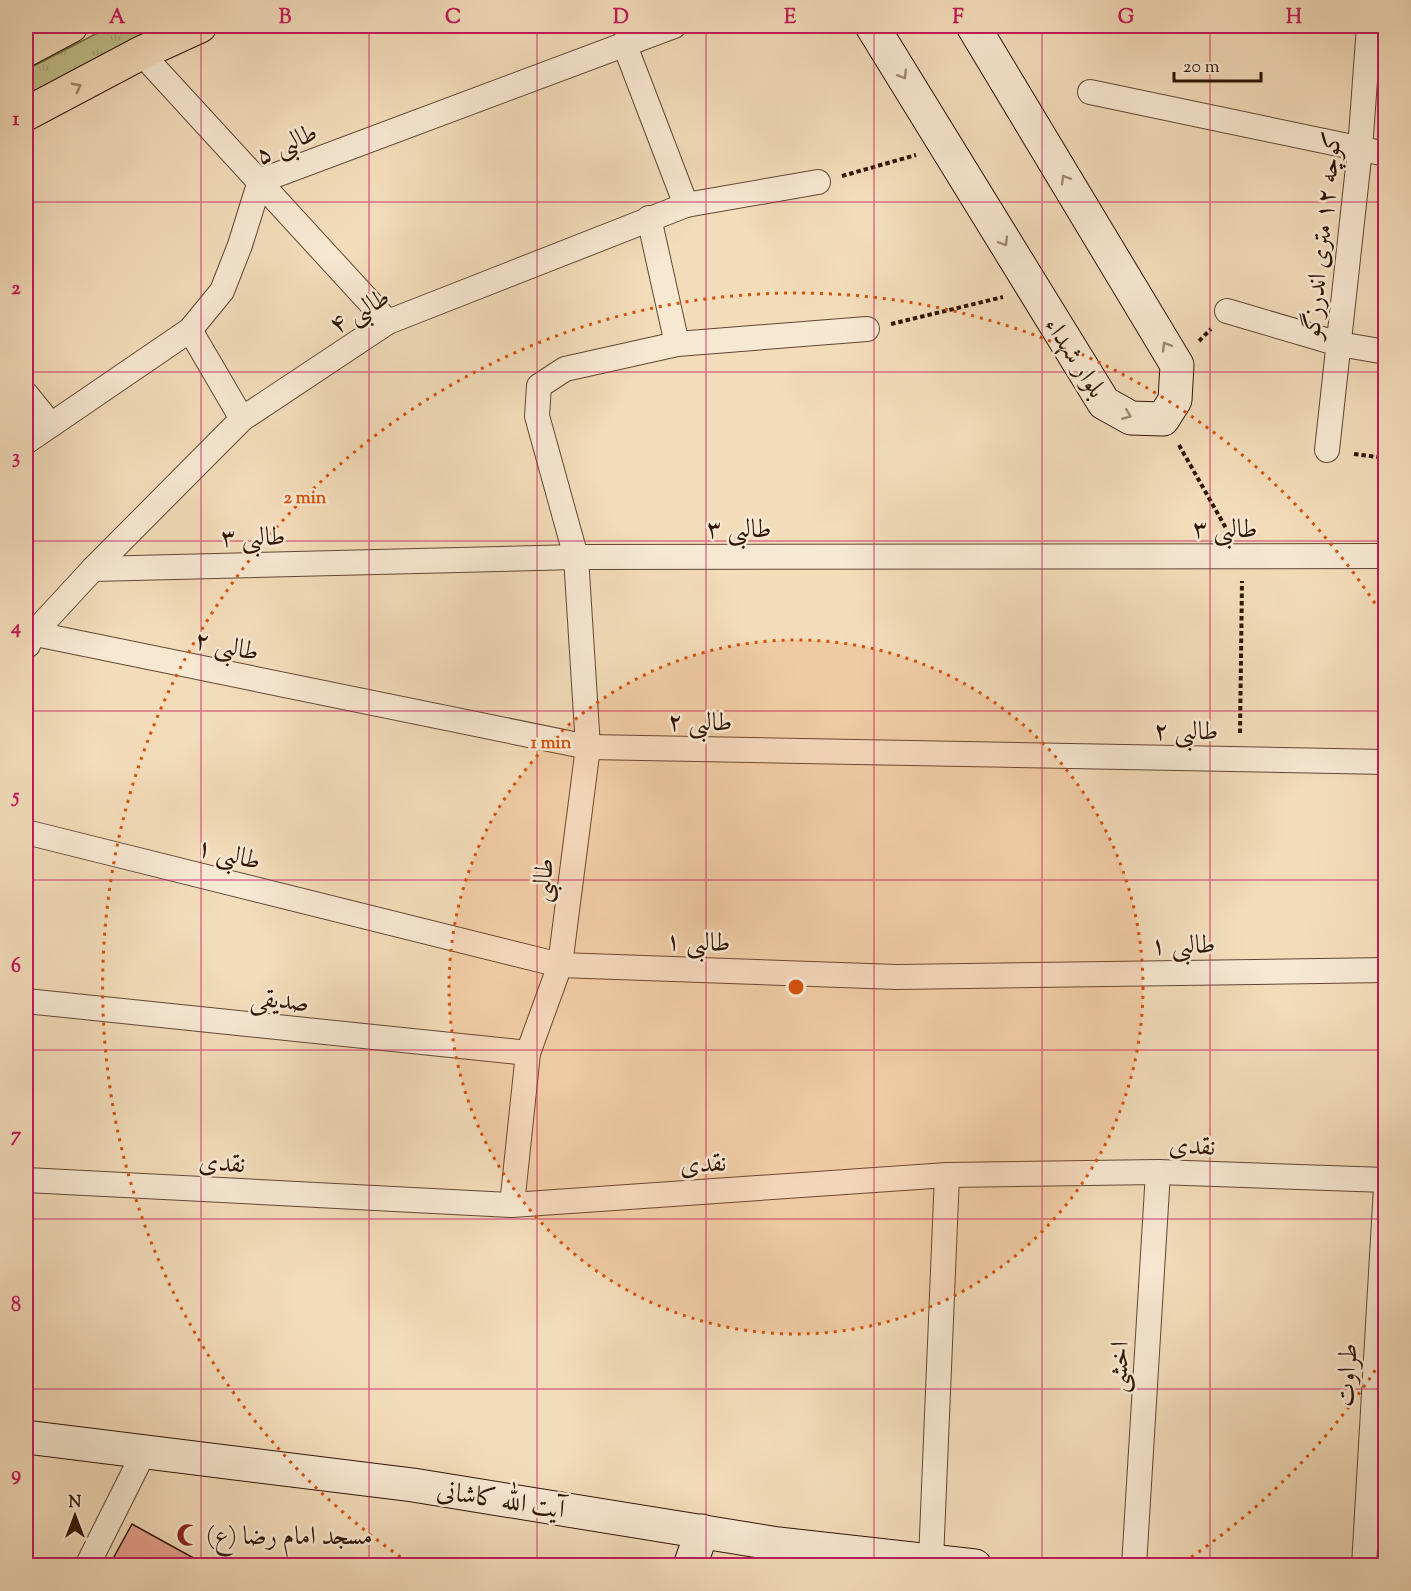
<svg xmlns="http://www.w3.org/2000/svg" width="1411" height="1591" font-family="'Sorts Mill Goudy',Amiri,serif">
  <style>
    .grass { fill: url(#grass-tufts); stroke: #786a49; stroke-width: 1.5 }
    .building { fill: #eaa18e; stroke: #301506; stroke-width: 1.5 }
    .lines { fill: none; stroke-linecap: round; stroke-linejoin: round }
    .street-casing { stroke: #614733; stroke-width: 26 }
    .secondary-casing { stroke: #301506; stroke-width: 35 }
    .primary-casing { stroke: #301506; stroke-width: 35 }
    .path { stroke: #301506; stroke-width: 4; stroke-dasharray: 4.5 3; stroke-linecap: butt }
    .street { stroke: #f7e8d2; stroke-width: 24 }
    .secondary { stroke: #f7e8d2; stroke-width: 33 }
    .primary { stroke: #f3dcba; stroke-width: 33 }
    .oneway { stroke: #9d8976 }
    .oneway2 { stroke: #9b8269 }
    .grid { fill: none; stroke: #c2185b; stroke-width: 1.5; stroke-opacity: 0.55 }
    .ring { fill: none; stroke: #d6520b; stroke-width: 3; stroke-dasharray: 3 6 }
    .labels { text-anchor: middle; stroke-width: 5; stroke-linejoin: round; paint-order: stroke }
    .street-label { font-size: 26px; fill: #301506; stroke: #f7e8d2 }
    .poi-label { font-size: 26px; fill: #301506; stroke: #f7e8d2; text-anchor: start }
    .centre { fill: #d6520b; stroke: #f7e8d2; stroke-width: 3 }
    .ring-label { font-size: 18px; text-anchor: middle; font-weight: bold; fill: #d6520b; stroke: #f7e8d2; stroke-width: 5; stroke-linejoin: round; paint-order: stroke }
    .neatline { fill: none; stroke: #c2185b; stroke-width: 2 }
    .grid-label { font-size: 20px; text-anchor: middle; font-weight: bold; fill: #c2185b }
  </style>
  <defs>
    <pattern id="grass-tufts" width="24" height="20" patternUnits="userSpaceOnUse" patternTransform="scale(1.5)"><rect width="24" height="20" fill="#c0bf8c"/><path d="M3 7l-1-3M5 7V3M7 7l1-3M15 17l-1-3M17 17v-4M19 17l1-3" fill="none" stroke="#a5a377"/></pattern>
  </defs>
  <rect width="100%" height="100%" fill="#f3dcba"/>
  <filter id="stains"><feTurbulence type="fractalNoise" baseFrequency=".00333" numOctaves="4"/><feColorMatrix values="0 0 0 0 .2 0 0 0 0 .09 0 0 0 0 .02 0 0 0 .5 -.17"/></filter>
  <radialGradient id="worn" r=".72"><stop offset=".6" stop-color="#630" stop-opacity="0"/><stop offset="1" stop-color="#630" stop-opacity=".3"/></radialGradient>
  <path class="grass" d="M111,26H163L26,97V70Z"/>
  <path class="building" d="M132,1524L208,1566H109Z"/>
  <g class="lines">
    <g class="street-casing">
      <g id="street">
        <path d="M624,43L686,205"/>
        <path d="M141,53L388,322"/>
        <path d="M1090,92L1386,154"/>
        <path d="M649,218L677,344"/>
        <path d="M1227,311L1339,344L1386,352"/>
        <path d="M190,330L242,419"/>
        <path d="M26,394L51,425"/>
        <path d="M26,442L190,330L222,291L240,245L260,181L674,26"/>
        <path d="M1327,450L1360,149L1369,26"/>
        <path d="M93,569L576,557L1386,556"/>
        <path d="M26,632L588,747L1386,762"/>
        <path d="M28,645L33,634L93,569L242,419L388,322L686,205L818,182"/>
        <path d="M26,832L560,965L897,977L1386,970"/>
        <path d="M26,1001L528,1053"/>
        <path d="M26,1180L512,1205L947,1175L1158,1172L1386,1180"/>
        <path d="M512,1205L528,1053L560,965L588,747L576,557L537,416L539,386L565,369L677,344L867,329"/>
        <path d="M931,1560L947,1175"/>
        <path d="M87,1566L144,1452"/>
        <path d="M770,1566L778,1544"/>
        <path d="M1134,1566L1158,1172"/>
        <path d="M1364,1566L1386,1187"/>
      </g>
    </g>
    <g class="secondary-casing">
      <g id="secondary">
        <path d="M872,26L1104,403L1131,418L1163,419L1175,400L1177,365L973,26"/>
        <path d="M26,1437L413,1485L778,1544L975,1566"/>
        <path d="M690,1566L702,1531"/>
      </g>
    </g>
    <g class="primary-casing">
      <g id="primary">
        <path d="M26,50L71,26"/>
        <path d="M26,114L141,53L200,26"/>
      </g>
    </g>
    <g class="path">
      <path d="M842,176L916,155"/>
      <path d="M891,324L1003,297"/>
      <path d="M1199,341L1211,329"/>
      <path d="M1179,445L1227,530"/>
      <path d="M1354,454L1386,458"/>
      <path d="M1240,733L1242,581"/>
    </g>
    <use href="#street" class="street"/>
    <use href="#secondary" class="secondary"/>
    <use href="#primary" class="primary"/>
  </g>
  <defs><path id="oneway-chevron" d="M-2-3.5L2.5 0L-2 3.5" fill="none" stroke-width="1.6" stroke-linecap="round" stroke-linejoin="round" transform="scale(1.5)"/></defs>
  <g class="oneway">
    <use href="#oneway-chevron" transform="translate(903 75) rotate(58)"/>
    <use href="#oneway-chevron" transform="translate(1065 179) rotate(-121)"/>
    <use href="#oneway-chevron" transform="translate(1004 242) rotate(59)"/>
    <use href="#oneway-chevron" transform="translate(1166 346) rotate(-121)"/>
    <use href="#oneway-chevron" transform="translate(1127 415) rotate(22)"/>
  </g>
  <use class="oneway2" href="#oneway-chevron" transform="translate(77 87) rotate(-28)"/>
  <path class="grid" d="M201,26V1566M369,26V1566M537,26V1566M706,26V1566M874,26V1566M1042,26V1566M1210,26V1566M26,202H1386M26,372H1386M26,541H1386M26,711H1386M26,880H1386M26,1050H1386M26,1219H1386M26,1389H1386"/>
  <circle cx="796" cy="987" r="347" fill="#d6520b" fill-opacity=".12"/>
  <g class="ring">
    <circle cx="796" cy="987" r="347"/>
    <path d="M1385 1355A694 694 0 0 1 1184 1562M408 1562A694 694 0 1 1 1385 619"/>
  </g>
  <defs>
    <g id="mosque-bare" transform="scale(1.8)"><path d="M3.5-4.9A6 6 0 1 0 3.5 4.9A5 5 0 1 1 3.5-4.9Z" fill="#8f2418" stroke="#f7e8d2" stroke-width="2.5" paint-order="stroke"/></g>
  </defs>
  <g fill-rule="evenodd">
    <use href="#mosque-bare" x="188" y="1535"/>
  </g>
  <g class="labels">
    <g class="street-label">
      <text transform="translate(286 143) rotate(-24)" y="9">طالبی ۵</text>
      <text transform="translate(1321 235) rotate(-84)" y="9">کوچه ۱۲ متری اندرزگو</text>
      <text transform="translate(359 310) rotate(-30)" y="9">طالبی ۴</text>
      <text transform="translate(1076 357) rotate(57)" y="9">بلوار شهداء</text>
      <text x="739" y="537">طالبی ۳</text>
      <text x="1225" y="537">طالبی ۳</text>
      <text transform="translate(253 536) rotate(-1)" y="9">طالبی ۳</text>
      <text transform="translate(227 645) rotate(12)" y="9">طالبی ۲</text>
      <text transform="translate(700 721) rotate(1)" y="9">طالبی ۲</text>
      <text transform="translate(1186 730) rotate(1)" y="9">طالبی ۲</text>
      <text transform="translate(229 853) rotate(14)" y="9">طالبی ۱</text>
      <text transform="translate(542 880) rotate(-83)" y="9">طالبی</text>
      <text transform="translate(698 941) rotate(2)" y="9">طالبی ۱</text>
      <text transform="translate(1183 944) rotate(-1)" y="9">طالبی ۱</text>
      <text transform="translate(280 999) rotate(6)" y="9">صدیقی</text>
      <text transform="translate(1192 1145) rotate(2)" y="9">نقدی</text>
      <text transform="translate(222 1162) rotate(3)" y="9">نقدی</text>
      <text transform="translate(703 1163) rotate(-4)" y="9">نقدی</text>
      <text transform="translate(1118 1367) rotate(-87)" y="9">اخشی</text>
      <text transform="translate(1346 1375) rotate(-87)" y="9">طراوت</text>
      <text transform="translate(501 1499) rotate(9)" y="9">آیت الله کاشانی</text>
    </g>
    <g class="poi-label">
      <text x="206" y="1544">مسجد امام رضا (ع)</text>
    </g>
  </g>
  <circle cx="796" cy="987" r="9" class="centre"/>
  <g class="ring-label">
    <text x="305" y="503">2 min</text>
    <text x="551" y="748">1 min</text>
  </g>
  <rect width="1411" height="1591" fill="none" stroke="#f3dcba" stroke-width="66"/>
  <g transform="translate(75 1516)" stroke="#f7e8d2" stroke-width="4.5" paint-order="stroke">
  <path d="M0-4.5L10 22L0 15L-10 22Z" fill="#301506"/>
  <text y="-9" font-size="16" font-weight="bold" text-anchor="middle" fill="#301506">N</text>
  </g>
  <path d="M1174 72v9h87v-9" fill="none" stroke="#301506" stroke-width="3"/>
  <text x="1183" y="72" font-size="18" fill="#301506" stroke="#f7e8d2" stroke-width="4.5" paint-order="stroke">20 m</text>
  <rect x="33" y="33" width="1345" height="1525" class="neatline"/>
  <g class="grid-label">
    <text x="117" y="23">A</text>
    <text x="285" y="23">B</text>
    <text x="453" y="23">C</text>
    <text x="621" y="23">D</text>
    <text x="790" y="23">E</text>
    <text x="958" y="23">F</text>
    <text x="1126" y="23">G</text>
    <text x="1294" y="23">H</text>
    <text x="16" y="125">1</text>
    <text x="16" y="294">2</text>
    <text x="16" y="463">3</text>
    <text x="16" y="633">4</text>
    <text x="16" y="802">5</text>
    <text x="16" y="972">6</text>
    <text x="16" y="1141">7</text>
    <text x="16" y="1311">8</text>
    <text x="16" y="1480">9</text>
  </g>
  <rect width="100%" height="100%" filter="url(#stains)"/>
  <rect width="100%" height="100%" fill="url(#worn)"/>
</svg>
